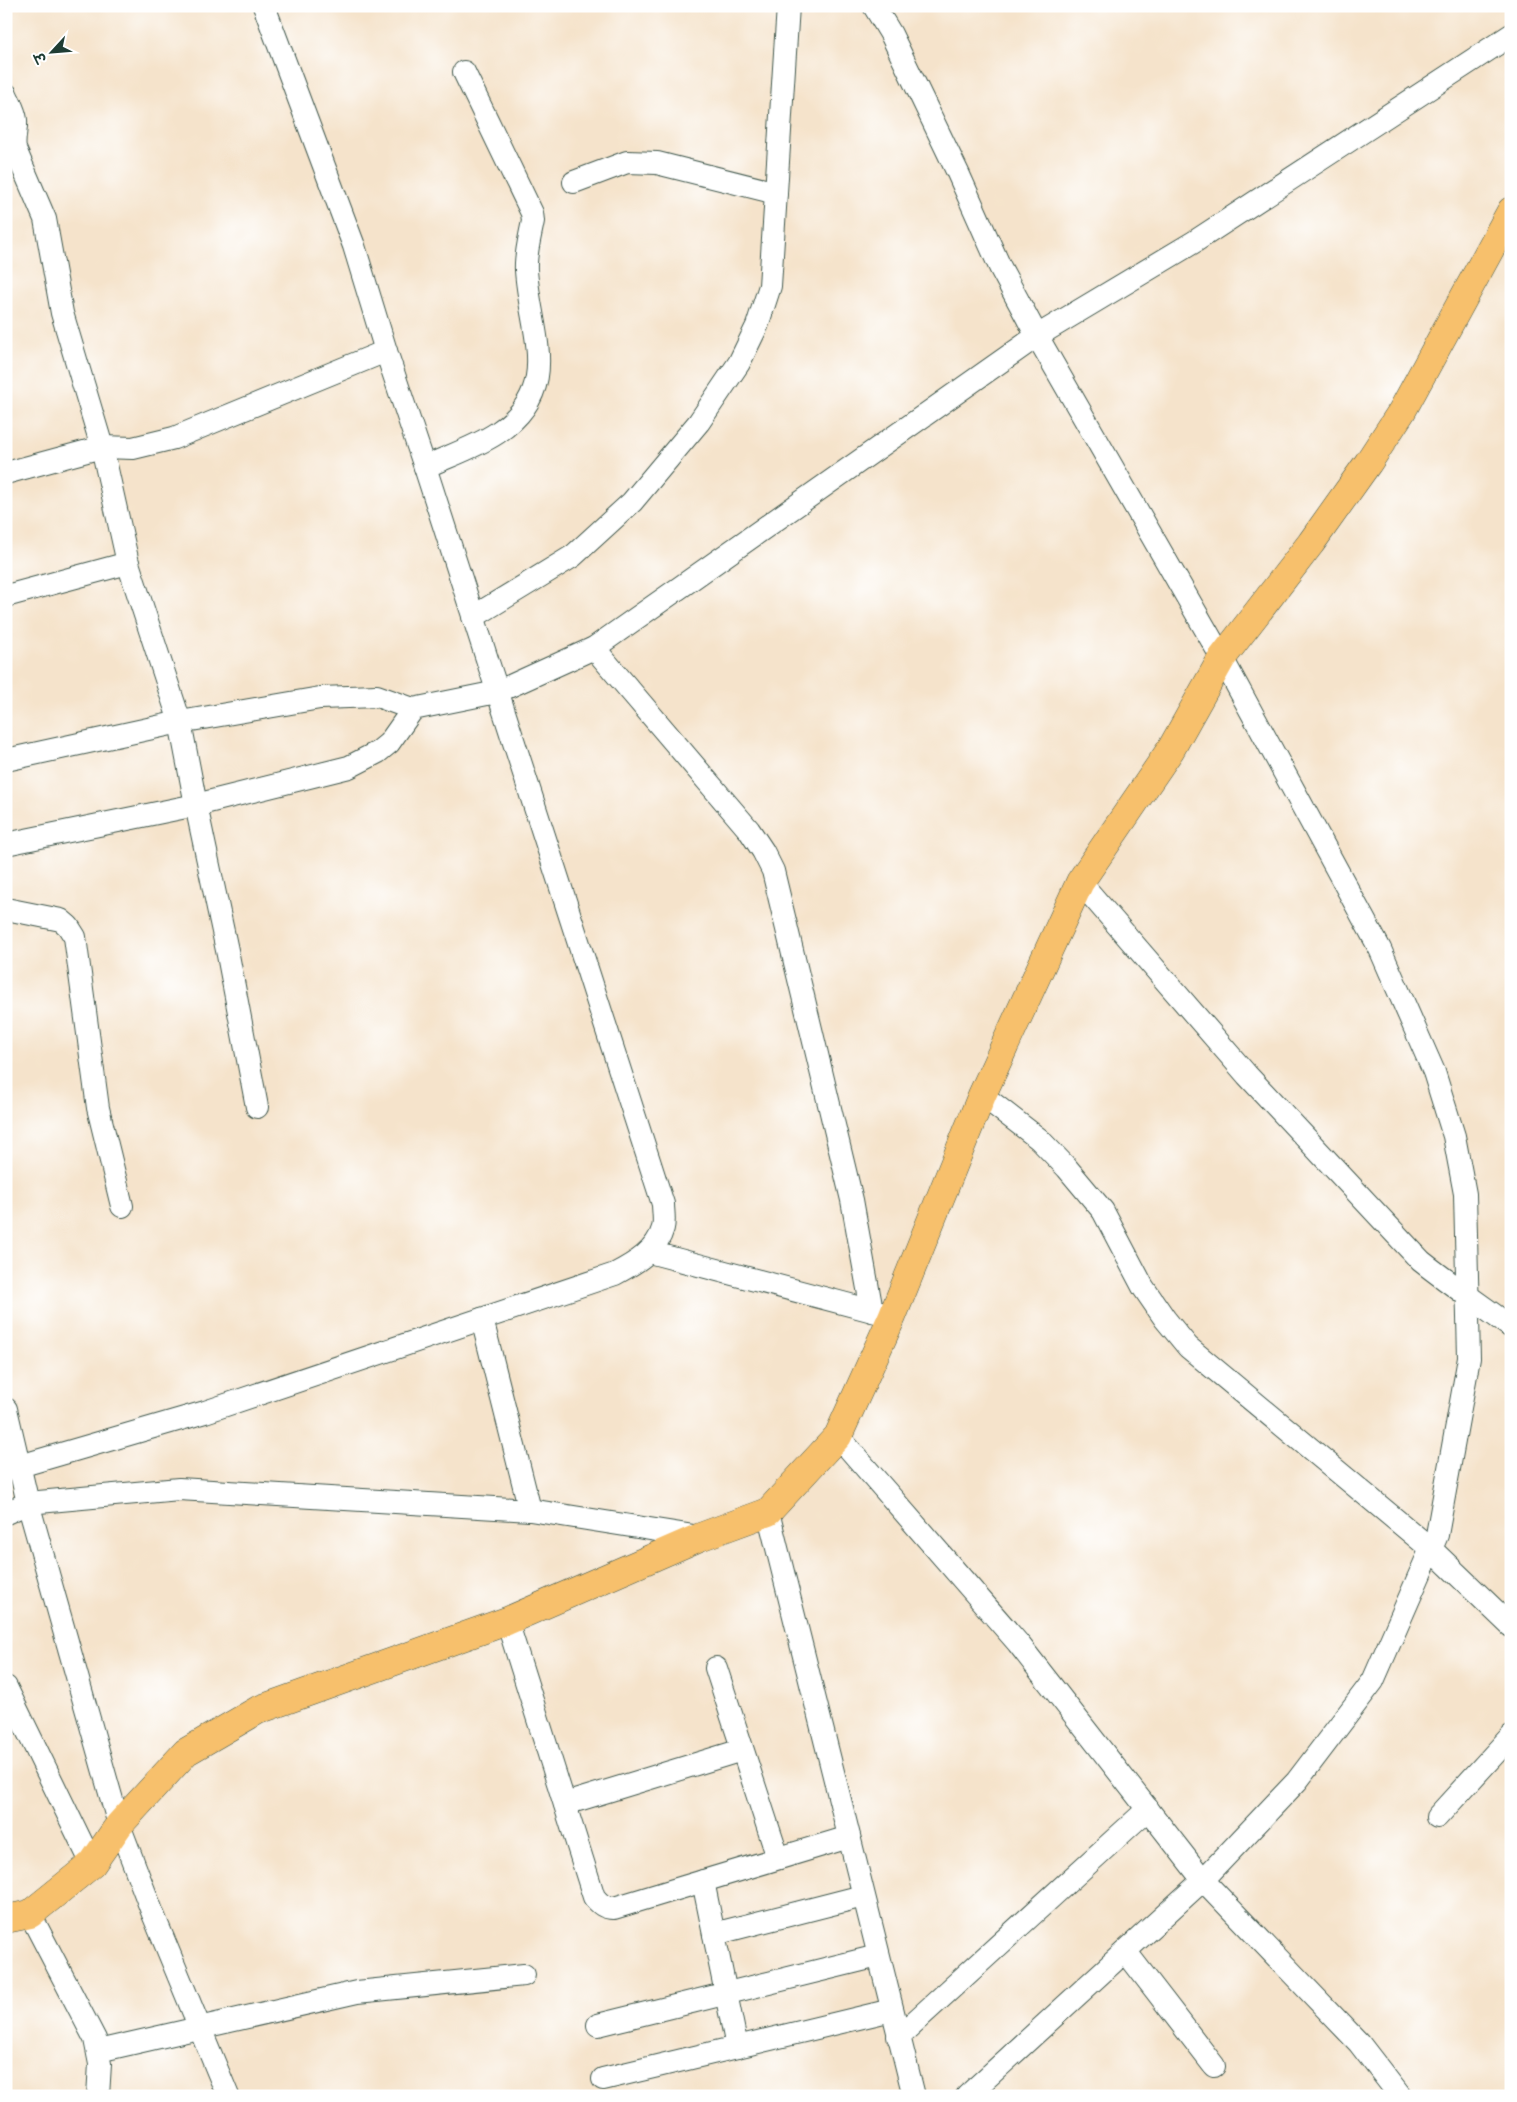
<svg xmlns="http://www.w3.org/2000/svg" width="1517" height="2102" font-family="Pangolin,'Playpen Sans Deva',sans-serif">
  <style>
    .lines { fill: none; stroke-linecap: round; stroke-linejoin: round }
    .minor-casing { stroke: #3f564b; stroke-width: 24 }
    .major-casing { stroke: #3f564b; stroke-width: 29 }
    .minor { stroke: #fff; stroke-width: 22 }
    .major { stroke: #f7c06c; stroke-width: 28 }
  </style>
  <rect width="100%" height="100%" fill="#fff"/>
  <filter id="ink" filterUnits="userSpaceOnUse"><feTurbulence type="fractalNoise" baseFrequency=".02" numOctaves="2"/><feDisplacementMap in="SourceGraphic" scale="10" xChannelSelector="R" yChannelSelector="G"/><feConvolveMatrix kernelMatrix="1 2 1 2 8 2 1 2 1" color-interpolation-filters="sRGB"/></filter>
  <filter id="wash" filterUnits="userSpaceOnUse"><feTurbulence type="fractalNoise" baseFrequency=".0096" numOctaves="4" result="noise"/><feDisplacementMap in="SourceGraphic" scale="20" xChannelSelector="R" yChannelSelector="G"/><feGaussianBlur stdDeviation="1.12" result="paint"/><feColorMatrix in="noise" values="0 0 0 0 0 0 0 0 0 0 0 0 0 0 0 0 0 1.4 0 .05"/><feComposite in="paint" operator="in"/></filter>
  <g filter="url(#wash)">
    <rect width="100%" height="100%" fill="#f5e3cb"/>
  </g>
  <g filter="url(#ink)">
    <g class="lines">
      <g class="minor-casing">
        <g id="minor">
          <path d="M874,6L891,34L958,173L1000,267L1037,336L1222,658L1380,949L1434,1072L1454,1136L1465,1194L1469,1358L1437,1535L1373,1681L1297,1781L1203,1880L967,2096"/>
          <path d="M6,94C10,103 15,111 16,120C17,130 13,139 15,149L45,219L62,313L102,447L128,563L180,722L196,805L228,955L257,1107"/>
          <path d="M574,182L627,162L657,163L776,193"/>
          <path d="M425,467C449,456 476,447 497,433C564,388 530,333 526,270C525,254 530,237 533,221L532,213L464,72"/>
          <path d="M6,473L102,447L133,448L174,438L386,351"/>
          <path d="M6,596L128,563"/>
          <path d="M473,617L573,556L632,502L699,422L739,363L757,326L770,286L788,6"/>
          <path d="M594,648L749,830L763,851L773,871L852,1200L872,1311"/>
          <path d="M6,760L180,722L320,698L377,696L413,709"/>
          <path d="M6,844L196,805L349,767L378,752L389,743L413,709L497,692L594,648L1037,336L1194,242L1511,35"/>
          <path d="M1080,882L1247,1075L1421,1261C1450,1284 1481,1305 1511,1327"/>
          <path d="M6,909L61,920L68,926L75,937L98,1108L122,1206"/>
          <path d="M982,1095L1039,1139L1067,1168L1103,1211L1143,1287L1165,1319L1188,1347L1431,1549L1511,1626"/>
          <path d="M649,1252L884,1314"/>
          <path d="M482,1319L530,1510"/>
          <path d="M6,1409L28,1503L119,1825L153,1914L228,2096"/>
          <path d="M838,1436L1018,1643L1203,1880L1359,2043L1400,2096"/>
          <path d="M6,1470L205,1412L615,1274C634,1264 657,1251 663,1228C665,1221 663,1211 663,1204L425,467L386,351L354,246L264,6"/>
          <path d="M768,1512L914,2096"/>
          <path d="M6,1513L28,1503L179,1489L530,1510L700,1537"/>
          <path d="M507,1621L594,1897C600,1904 604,1908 614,1908L849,1837"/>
          <path d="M716,1668L778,1858"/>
          <path d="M6,1687L92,1864"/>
          <path d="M565,1804L742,1750"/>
          <path d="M1437,1817L1511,1736"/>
          <path d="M703,1881L737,2047"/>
          <path d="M30,1914L95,2039L100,2064L98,2096"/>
          <path d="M714,1934L863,1896"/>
          <path d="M1126,1952L1214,2066"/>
          <path d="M598,2025L878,1956"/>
          <path d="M898,2037L1148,1809"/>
          <path d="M98,2051L357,1992L524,1975"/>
          <path d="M603,2079L892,2010"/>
        </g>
      </g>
      <g class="major-casing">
        <path id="major" d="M6,1919L30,1914L92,1864L119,1825L186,1752L258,1710L507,1621L700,1537L768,1512L838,1436L892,1317L982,1095L1080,882L1171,749L1222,658L1311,543L1368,463L1402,411L1511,211"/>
      </g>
      <use href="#minor" class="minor"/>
      <use href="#major" class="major"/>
    </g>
  </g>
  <rect width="1517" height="2102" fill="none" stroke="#fff" stroke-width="25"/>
  <g transform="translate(52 52) rotate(244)" stroke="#ffffff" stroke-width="4" paint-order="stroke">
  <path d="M0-4L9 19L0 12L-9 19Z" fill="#1f3d34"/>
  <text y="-8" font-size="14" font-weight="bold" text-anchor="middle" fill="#1f3d34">उ</text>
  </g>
</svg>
